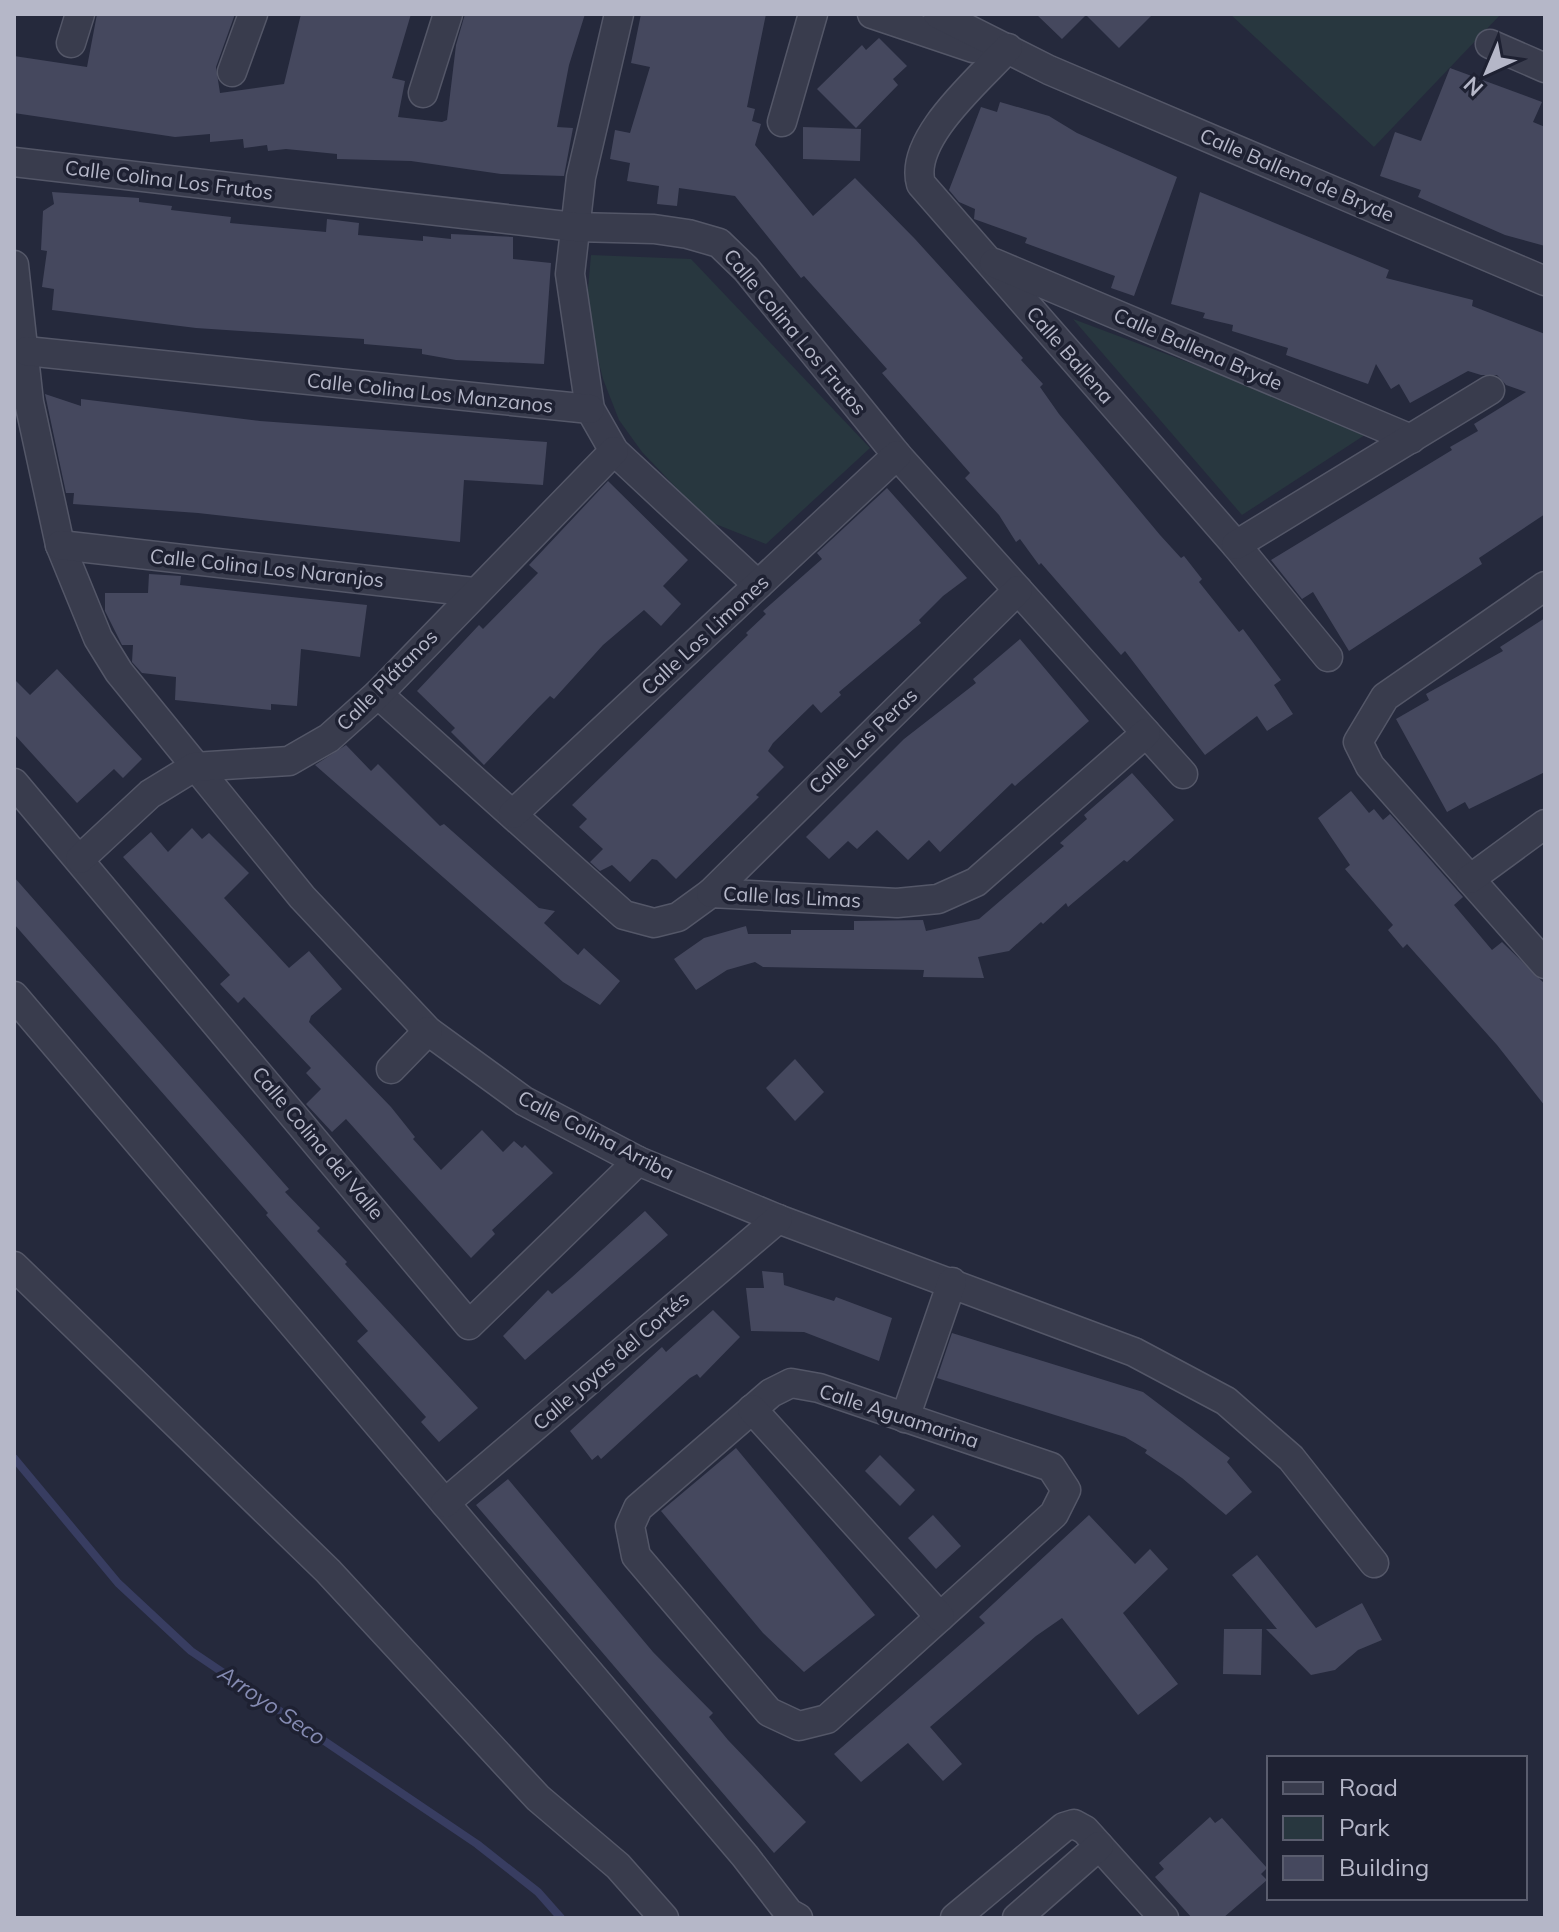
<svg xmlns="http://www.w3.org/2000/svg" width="1559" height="1932" font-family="Mulish,sans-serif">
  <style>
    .green { fill: #28373f }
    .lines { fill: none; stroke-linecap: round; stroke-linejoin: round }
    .stream { stroke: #383d61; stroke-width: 8 }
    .building { fill: #45485e }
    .street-casing { stroke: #545768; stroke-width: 31 }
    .street { stroke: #393c4d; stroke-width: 28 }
    .labels { text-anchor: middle; stroke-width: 7; stroke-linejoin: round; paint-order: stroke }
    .street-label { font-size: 20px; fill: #b5b7c8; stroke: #1e2132 }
    .water-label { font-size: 22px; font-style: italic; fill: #858bb2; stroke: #1e2132 }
  </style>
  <rect width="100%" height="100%" fill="#25293c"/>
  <g class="green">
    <path d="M1230,14H1501L1374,147Z"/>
    <path d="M591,255L691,259L870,448L766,544L708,521L642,452L619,420L603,379L586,311Z"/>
    <path d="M1073,319L1371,431L1242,515Z"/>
  </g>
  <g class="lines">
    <path class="stream" d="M14,1458L118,1583L191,1651L477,1844L538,1892L561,1918"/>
  </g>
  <g class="building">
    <path d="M97,14H235L216,67L220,93L284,84L301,14H411L392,78L405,81L398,117L442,122L447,120L456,45L465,14H585L569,65L557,127L573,128L564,176L501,174L411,161L337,159V154L286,149L268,151L267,145L244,148L243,139L210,142V134L175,137L14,113V56L87,67Z"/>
    <path d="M641,14H766L747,107L755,109L752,121L761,124L755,145L813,216L855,178L915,239L1023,358L1021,360L1043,384L1040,387L1059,414L1160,535L1181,558L1184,556L1202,579L1199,582L1239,632L1243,629L1281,680L1274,685L1293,714L1267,731L1257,716L1205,755L1125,651L1121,655L1041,563L1039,565L1020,539L1016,542L999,515L965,478L970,473L882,373L887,369L804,276L801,278L735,196L679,188L677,206L657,204L659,186L627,181L630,163L610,159L615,130L630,133L650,67L631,63Z"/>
    <path d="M1036,14H1153L1119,48L1086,15L1062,39Z"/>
    <path d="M879,38L907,66L893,79L898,85L856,128L817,89L862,45L866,50Z"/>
    <path d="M1450,68L1542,102L1533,122L1545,127V246L1505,235L1418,197L1421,190L1380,176L1395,132L1421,141Z"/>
    <path d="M1000,102L1049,116L1077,133L1177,177L1134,296L1111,288L1115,276L1025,243L1027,238L974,219L975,209L959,202L949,190L981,107L997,112Z"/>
    <path d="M803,127L861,129L860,161L803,159Z"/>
    <path d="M52,192L139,198V202L172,206L171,210L231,217L230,223L326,232L327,219L359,223L358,235L423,241V236L451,239V234L513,237V259L551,263L544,364L456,360L422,354V349L364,344V339L196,328L52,310L54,289L42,287L47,251L41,250L43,211L54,204Z"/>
    <path d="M1200,192L1389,270L1386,278L1473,300L1472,306L1545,334V514L1479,558L1482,564L1349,651L1313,592L1302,599L1271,560L1452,450L1450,447L1478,431L1474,424L1526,392L1506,385L1497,375H1481L1468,371L1410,403L1399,384L1391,389L1376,364L1368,384L1286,355L1288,348L1232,331L1233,325L1203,318L1205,313L1171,304Z"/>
    <path d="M45,394L81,406V399L260,421L547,442L543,485L464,480L460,542L198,513L73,504L74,493H66Z"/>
    <path d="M608,481L688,560L663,586L681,604L661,626L644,610L603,645L554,699L550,696L538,708L484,765L451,732L455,728L417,691L479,625L483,629L538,573L529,565Z"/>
    <path d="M887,488L967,578L943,596L919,620L921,623L839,692L841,695L821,713L813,704L773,743L768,751L784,767L756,795L759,797L676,879L657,860L652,859L630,882L612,865L600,871L590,862L603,849L579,827L587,819L572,805L748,635L746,633L766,614L763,611L822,559L817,553Z"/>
    <path d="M149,574L181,576L180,585L367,605L360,657L301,649L297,706L271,704V710L175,700L176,677L142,673L132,662L133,645H122L105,611V593H148Z"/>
    <path d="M1545,618V772L1469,809L1465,802L1447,812L1396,719L1429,700L1426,694L1503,651L1500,647Z"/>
    <path d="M1020,639L1089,721L1015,786L1012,783L940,852L929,840L908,860L877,830L857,849L848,841L829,859L806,837L904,739L976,683L973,679Z"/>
    <path d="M57,669L142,759L123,778L114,769L77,803L14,734V679L30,695Z"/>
    <path d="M346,745L371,771L378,764L440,826L444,824L539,908L555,911L544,923L578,955L584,948L620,981L600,1005L563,982L315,765Z"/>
    <path d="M1132,773L1174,820L1127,862L1124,860L1068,907L1066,903L1043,924L1041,922L1009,951L978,957L984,978L923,977L924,970L763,967L755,962L727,970L696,990L674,959L704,938L746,926L748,934H791V930H854V921L923,920L926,931L979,919L1064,846L1060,843L1087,819L1084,815Z"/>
    <path d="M1351,791L1369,813L1374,809L1383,820L1390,814L1463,897L1454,905L1492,950L1502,942L1545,984V1106L1497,1045L1407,944L1403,948L1388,930L1393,925L1345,869L1350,865L1318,818Z"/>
    <path d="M192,828L202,839L209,833L249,873L224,898L289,968L309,951L342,989L311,1016L309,1022L391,1107L415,1137L413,1139L441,1170L482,1130L503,1152L514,1141L522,1148L525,1145L553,1173L492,1230L495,1234L471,1258L346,1119L332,1132L306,1104L321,1089L306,1073L311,1068L244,997L238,1003L220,984L230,975L123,857L151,832L168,852Z"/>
    <path d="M14,877L289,1189L285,1192L320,1228L317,1231L347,1262L345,1264L478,1408L439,1442L421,1422L426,1417L357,1341L368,1331L266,1215L268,1213L14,924Z"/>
    <path d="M795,1059L824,1092L795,1121L766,1088Z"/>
    <path d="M645,1211L668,1235L525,1360L503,1336L548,1290L552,1294L571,1278Z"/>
    <path d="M762,1271L783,1273L784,1285L834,1301L836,1297L892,1318L879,1361L804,1332L751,1331L746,1288H764Z"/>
    <path d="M713,1310L740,1337L700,1378L697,1374L690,1378L601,1459L598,1455L592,1460L570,1431L662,1347L666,1352Z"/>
    <path d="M952,1333L1143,1392L1230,1458L1227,1462L1252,1492L1226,1515L1182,1478L1145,1453L1147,1450L1125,1437L937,1378Z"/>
    <path d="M736,1448L875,1615L804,1672L763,1633L661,1511Z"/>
    <path d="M880,1455L915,1490L900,1506L865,1471Z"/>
    <path d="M508,1479L653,1652L713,1713L709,1717L728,1740L806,1822L774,1853L476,1505Z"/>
    <path d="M933,1515L961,1546L936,1569L908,1538Z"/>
    <path d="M1089,1515L1135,1564L1150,1549L1168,1569L1123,1613L1178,1684L1138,1715L1062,1618L1036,1636L930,1727L962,1764L943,1781L908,1743L861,1782L834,1754L985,1623L979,1617Z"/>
    <path d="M1257,1555L1316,1628L1362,1603L1382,1640L1358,1650L1335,1670L1311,1675L1266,1629H1277L1232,1575Z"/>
    <path d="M1224,1629H1262L1261,1675L1223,1674Z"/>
    <path d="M1210,1817L1215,1823L1222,1818L1267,1868L1261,1874L1267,1880L1223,1918H1192L1155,1877L1164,1869L1159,1863Z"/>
  </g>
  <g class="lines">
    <g class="street-casing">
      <g id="street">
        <path d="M619,14L581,177L570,274L590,409L614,451L758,585"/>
        <path d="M872,14L973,48"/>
        <path d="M938,14L1049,70L1545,281"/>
        <path d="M71,43L80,14"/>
        <path d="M1490,44L1545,68"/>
        <path d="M1008,48C979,80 908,139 921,184L1236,545L1328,657"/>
        <path d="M232,72L253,14"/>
        <path d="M423,93L448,14"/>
        <path d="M782,122L813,14"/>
        <path d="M14,162L575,227L654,229L688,234L719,243L746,269L897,455L1183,774"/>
        <path d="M994,263L1411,439"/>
        <path d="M14,265L29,402L60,545L98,638L119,672L302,897L428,1031L524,1101L638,1161L778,1219L1134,1352L1226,1401L1291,1458L1374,1563"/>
        <path d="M26,351L590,409"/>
        <path d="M60,545L474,592"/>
        <path d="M1236,545L1490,390"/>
        <path d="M1545,586L1385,697L1358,742L1370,766L1545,964"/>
        <path d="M378,694L624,915L654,923L678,917L711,893L897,903L938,899L976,882L1146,733"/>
        <path d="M14,783L469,1325L638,1161"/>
        <path d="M513,814L897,455"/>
        <path d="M80,859L150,794L194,767L289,761L329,738L378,694L614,451"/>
        <path d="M1470,879L1545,824"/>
        <path d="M711,893L1018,590"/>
        <path d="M14,996L745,1856L789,1913L798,1918"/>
        <path d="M391,1069L428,1031"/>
        <path d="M14,1266L328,1571L538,1798L618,1866L664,1918"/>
        <path d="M791,1383L819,1388L1051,1467L1066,1490L1054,1514L827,1719L799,1726L769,1712L636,1556L630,1526L638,1508L771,1393Z"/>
        <path d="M752,1409L940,1617"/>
        <path d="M905,1418L952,1282"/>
        <path d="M445,1503L778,1219"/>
        <path d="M955,1918L1064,1827L1074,1824L1085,1830L1164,1918"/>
        <path d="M1017,1918L1099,1846"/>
      </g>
    </g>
    <use href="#street" class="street"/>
  </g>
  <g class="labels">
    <g class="street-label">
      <text transform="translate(1297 175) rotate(23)" y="7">Calle Ballena de Bryde</text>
      <text transform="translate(169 180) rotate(7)" y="7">Calle Colina Los Frutos</text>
      <text transform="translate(795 332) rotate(50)" y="7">Calle Colina Los Frutos</text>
      <text transform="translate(1198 349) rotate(23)" y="7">Calle Ballena Bryde</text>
      <text transform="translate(1070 355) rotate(49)" y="7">Calle Ballena</text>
      <text transform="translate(430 393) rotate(6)" y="7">Calle Colina Los Manzanos</text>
      <text transform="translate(267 568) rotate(6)" y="7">Calle Colina Los Naranjos</text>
      <text transform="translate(705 635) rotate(-43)" y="7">Calle Los Limones</text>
      <text transform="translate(387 680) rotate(-45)" y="7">Calle Plátanos</text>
      <text transform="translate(863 741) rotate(-44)" y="7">Calle Las Peras</text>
      <text transform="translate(792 897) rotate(3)" y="7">Calle las Limas</text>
      <text transform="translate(596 1135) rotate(27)" y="7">Calle Colina Arriba</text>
      <text transform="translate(318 1143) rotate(50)" y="7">Calle Colina del Valle</text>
      <text transform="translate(611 1361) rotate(-41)" y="7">Calle Joyas del Cortés</text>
      <text transform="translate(899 1416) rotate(18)" y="7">Calle Aguamarina</text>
    </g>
    <g class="water-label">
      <text transform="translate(272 1705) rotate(34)" y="8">Arroyo Seco</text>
    </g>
  </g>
  <rect width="1559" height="1932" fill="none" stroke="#b5b7c8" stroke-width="32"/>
  <rect x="1267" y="1756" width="260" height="144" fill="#1e2132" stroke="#5a5d6e" stroke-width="2"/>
  <rect x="1283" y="1782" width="40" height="12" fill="#393c4d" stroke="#5a5d6e" stroke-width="2"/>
  <text x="1339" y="1796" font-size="24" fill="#b5b7c8">Road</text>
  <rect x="1283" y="1816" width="40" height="24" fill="#28373f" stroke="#5a5d6e" stroke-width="2"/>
  <text x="1339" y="1836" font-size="24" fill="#b5b7c8">Park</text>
  <rect x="1283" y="1856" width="40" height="24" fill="#45485e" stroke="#5a5d6e" stroke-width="2"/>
  <text x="1339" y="1876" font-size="24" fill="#b5b7c8">Building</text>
  <g transform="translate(1487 72) rotate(224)" stroke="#1e2132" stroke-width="6" paint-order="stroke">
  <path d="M0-6L14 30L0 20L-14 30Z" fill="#b5b7c8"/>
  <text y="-12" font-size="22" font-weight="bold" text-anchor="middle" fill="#b5b7c8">N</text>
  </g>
</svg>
